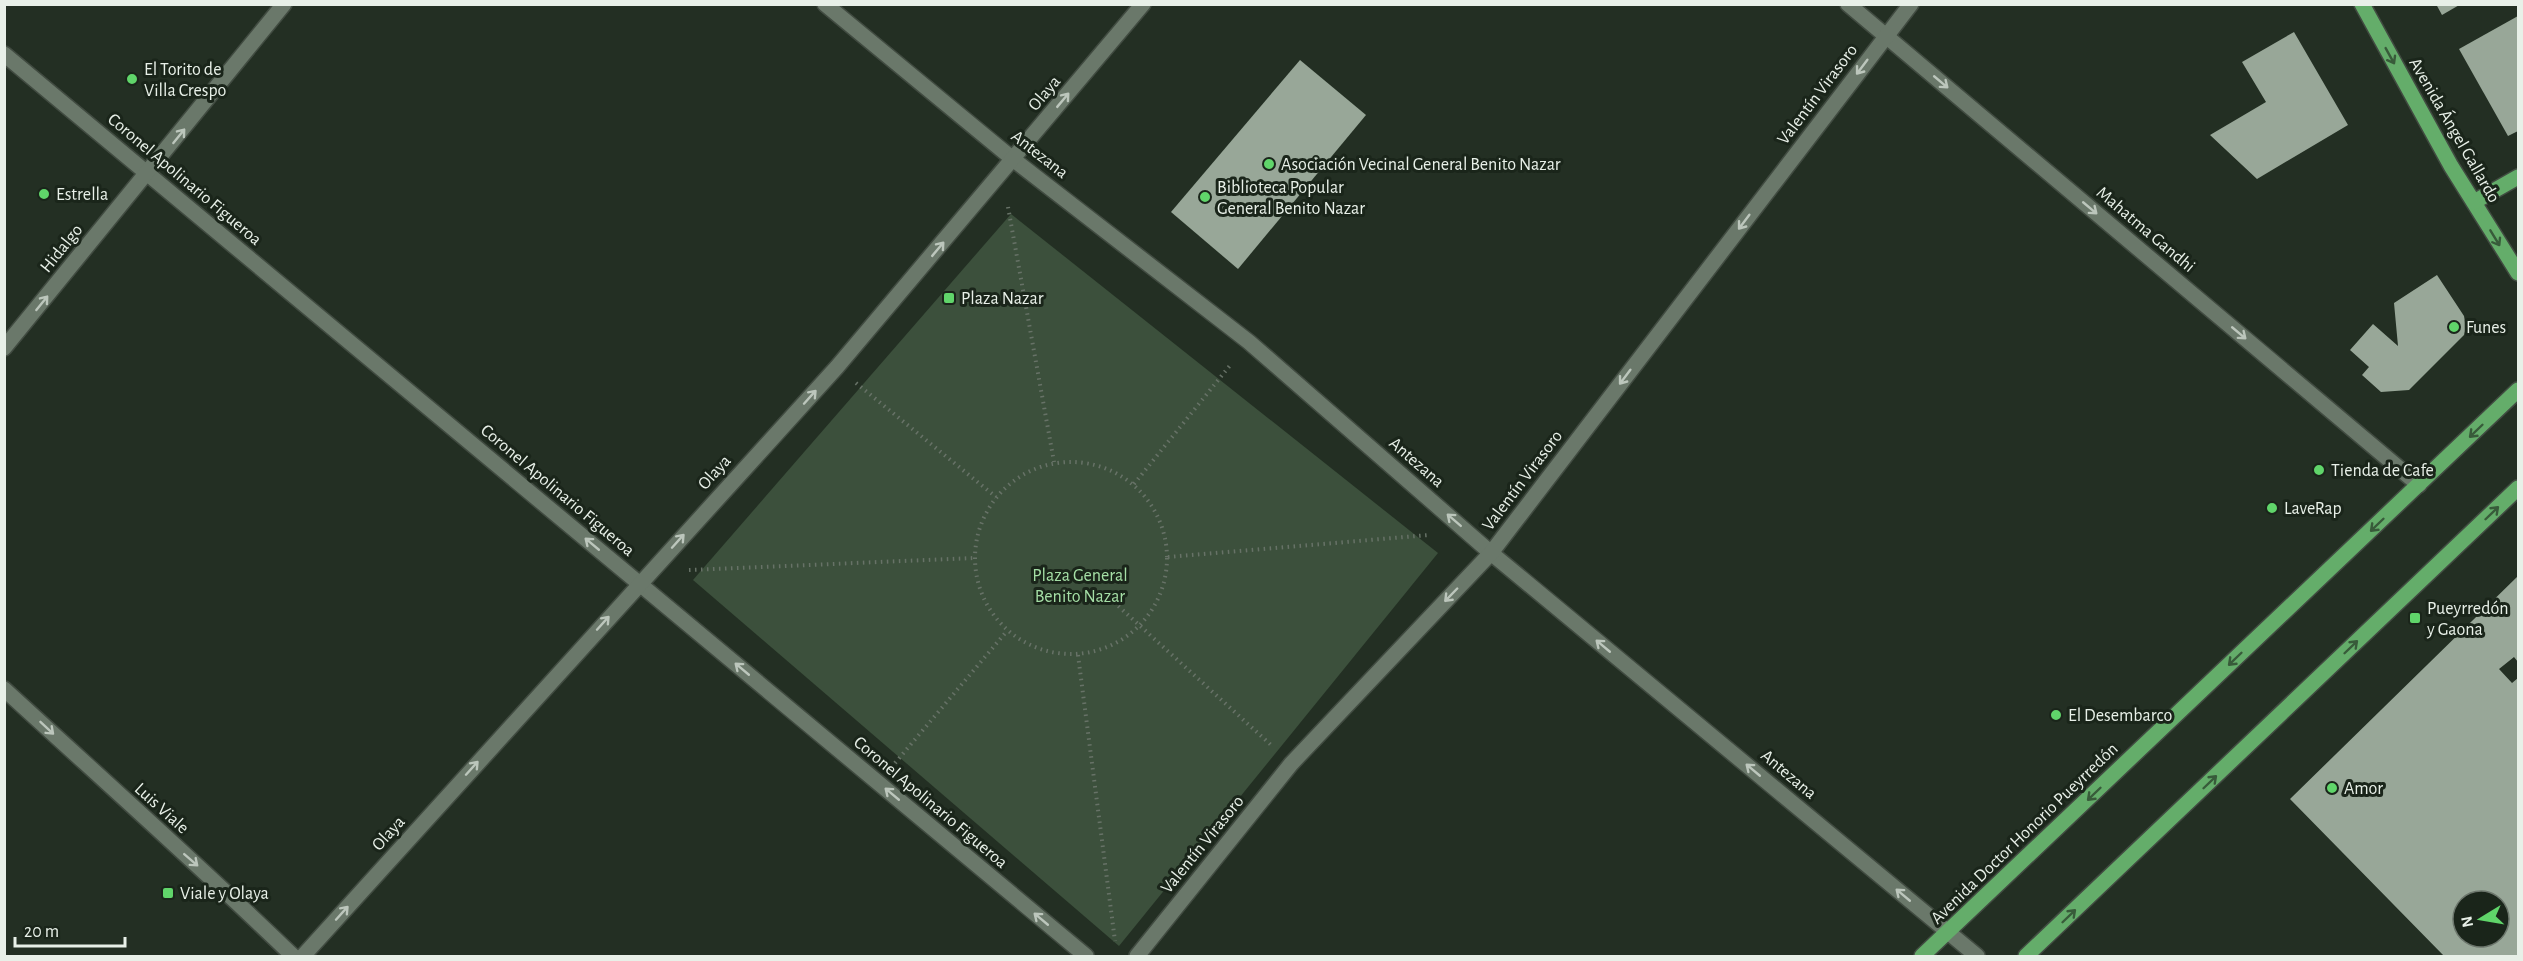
<svg xmlns="http://www.w3.org/2000/svg" width="2523" height="961" font-family="'Alegreya Sans',sans-serif">
  <style>
    .green { fill: #3c503c }
    .building { fill: #98a798; fill-rule: evenodd }
    .lines { fill: none; stroke-linecap: round; stroke-linejoin: round }
    .minor-casing { stroke: #414b41; stroke-width: 18 }
    .major-casing { stroke: #414b41; stroke-width: 18 }
    .path { stroke: #677267; stroke-width: 4; stroke-dasharray: 1.5 4.5; stroke-linecap: butt }
    .minor { stroke: #6a786a; stroke-width: 15 }
    .major { stroke: #64ad6a; stroke-width: 15 }
    .oneway { stroke: #385b3a }
    .oneway2 { stroke: #bcc6bc }
    .poi-dot { fill: #60d56a; stroke: #1a251a; stroke-width: 2 }
    .labels { text-anchor: middle; stroke-width: 6; stroke-linejoin: round; paint-order: stroke }
    .poi-label { font-size: 18px; fill: #e8f0e8; stroke: #1a251a; text-anchor: start }
    .street-label { font-size: 18px; fill: #e8f0e8; stroke: #1a251a }
    .park-label { font-size: 18px; fill: #a5dfa6; stroke: #1a251a }
  </style>
  <rect width="100%" height="100%" fill="#232f23"/>
  <path class="green" d="M1011,214L1438,553L1119,946L693,580Z"/>
  <g class="building">
    <path d="M2436,4H2461L2442,15Z"/>
    <path d="M2518,16V131L2508,136L2459,49Z"/>
    <path d="M2294,32L2348,125L2257,179L2210,135L2266,102L2242,62Z"/>
    <path d="M1300,60L1366,115L1238,269L1171,212Z"/>
    <path d="M2437,275L2464,316L2466,328L2464,335L2409,390L2381,392L2362,375L2369,367L2350,350L2373,324L2398,346L2394,303Z"/>
    <path d="M2518,576V662L2514,657L2499,669L2512,683L2518,678V956H2444L2290,799ZM2463,901H2499V937H2463Z"/>
  </g>
  <g class="lines">
    <g class="minor-casing">
      <g id="minor">
        <path d="M825,4L1014,160L1249,342L1491,553L1977,956"/>
        <path d="M1848,4L2419,485"/>
        <path d="M4,54L1086,956"/>
        <path d="M4,348L284,4"/>
        <path d="M4,689C101,778 199,865 293,956"/>
        <path d="M303,956L837,367L1143,4"/>
        <path d="M1137,956L1291,764L1491,553L1911,4"/>
      </g>
    </g>
    <g class="major-casing">
      <g id="major">
        <path d="M2362,4L2451,166L2518,273"/>
        <path d="M2474,202L2518,177"/>
        <path d="M1922,956L2518,390"/>
        <path d="M2026,956L2518,488"/>
      </g>
    </g>
    <g class="path">
      <path d="M1008,207L1054,462"/>
      <path d="M856,383L996,497"/>
      <circle cx="1071" cy="558" r="96"/>
      <path d="M1134,484L1232,363"/>
      <path d="M1168,557L1429,535"/>
      <path d="M689,570L974,558"/>
      <path d="M1105,594L1271,745"/>
      <path d="M1078,655L1115,941"/>
      <path d="M895,763L1007,631"/>
    </g>
    <use href="#minor" class="minor"/>
    <use href="#major" class="major"/>
  </g>
  <defs><path id="oneway-shaft" d="M-6 0H5M1.5-3L5.5 0L1.5 3" fill="none" stroke-width="1.6" stroke-linecap="round" stroke-linejoin="round" transform="scale(1.5)"/></defs>
  <g class="oneway">
    <use href="#oneway-shaft" transform="translate(2390 56) rotate(61)"/>
    <use href="#oneway-shaft" transform="translate(2495 238) rotate(59)"/>
    <use href="#oneway-shaft" transform="translate(2476 431) rotate(136)"/>
    <use href="#oneway-shaft" transform="translate(2492 513) rotate(-44)"/>
    <use href="#oneway-shaft" transform="translate(2377 525) rotate(136)"/>
    <use href="#oneway-shaft" transform="translate(2351 647) rotate(-44)"/>
    <use href="#oneway-shaft" transform="translate(2235 659) rotate(136)"/>
    <use href="#oneway-shaft" transform="translate(2210 782) rotate(-44)"/>
    <use href="#oneway-shaft" transform="translate(2094 794) rotate(136)"/>
    <use href="#oneway-shaft" transform="translate(2069 916) rotate(-44)"/>
  </g>
  <g class="oneway2">
    <use href="#oneway-shaft" transform="translate(1862 67) rotate(127)"/>
    <use href="#oneway-shaft" transform="translate(1941 82) rotate(40)"/>
    <use href="#oneway-shaft" transform="translate(1063 100) rotate(-50)"/>
    <use href="#oneway-shaft" transform="translate(179 136) rotate(-51)"/>
    <use href="#oneway-shaft" transform="translate(2090 208) rotate(40)"/>
    <use href="#oneway-shaft" transform="translate(1744 222) rotate(127)"/>
    <use href="#oneway-shaft" transform="translate(938 249) rotate(-50)"/>
    <use href="#oneway-shaft" transform="translate(42 303) rotate(-51)"/>
    <use href="#oneway-shaft" transform="translate(2239 333) rotate(40)"/>
    <use href="#oneway-shaft" transform="translate(1625 377) rotate(127)"/>
    <use href="#oneway-shaft" transform="translate(810 397) rotate(-48)"/>
    <use href="#oneway-shaft" transform="translate(1454 520) rotate(-139)"/>
    <use href="#oneway-shaft" transform="translate(678 541) rotate(-48)"/>
    <use href="#oneway-shaft" transform="translate(592 544) rotate(-140)"/>
    <use href="#oneway-shaft" transform="translate(1451 595) rotate(134)"/>
    <use href="#oneway-shaft" transform="translate(603 623) rotate(-48)"/>
    <use href="#oneway-shaft" transform="translate(1603 646) rotate(-140)"/>
    <use href="#oneway-shaft" transform="translate(742 669) rotate(-140)"/>
    <use href="#oneway-shaft" transform="translate(47 728) rotate(43)"/>
    <use href="#oneway-shaft" transform="translate(472 768) rotate(-48)"/>
    <use href="#oneway-shaft" transform="translate(1753 770) rotate(-140)"/>
    <use href="#oneway-shaft" transform="translate(892 794) rotate(-140)"/>
    <use href="#oneway-shaft" transform="translate(191 860) rotate(41)"/>
    <use href="#oneway-shaft" transform="translate(1903 895) rotate(-140)"/>
    <use href="#oneway-shaft" transform="translate(342 913) rotate(-48)"/>
    <use href="#oneway-shaft" transform="translate(1041 919) rotate(-140)"/>
  </g>
  <g class="poi-dot">
    <circle cx="132" cy="79" r="6"/>
    <circle cx="1269" cy="164" r="6"/>
    <circle cx="44" cy="194" r="6"/>
    <circle cx="1205" cy="197" r="6"/>
    <rect x="943" y="292" width="12" height="12" rx="3"/>
    <circle cx="2454" cy="327" r="6"/>
    <circle cx="2319" cy="470" r="6"/>
    <circle cx="2272" cy="508" r="6"/>
    <rect x="2409" y="612" width="12" height="12" rx="3"/>
    <circle cx="2056" cy="715" r="6"/>
    <circle cx="2332" cy="788" r="6"/>
    <rect x="162" y="887" width="12" height="12" rx="3"/>
  </g>
  <g class="labels">
    <g class="poi-label">
      <text x="144" y="75">El Torito de<tspan x="144" dy="21">Villa Crespo</tspan></text>
      <text x="1281" y="170">Asociación Vecinal General Benito Nazar</text>
      <text x="1217" y="193">Biblioteca Popular<tspan x="1217" dy="21">General Benito Nazar</tspan></text>
      <text x="56" y="200">Estrella</text>
      <text x="961" y="304">Plaza Nazar</text>
      <text x="2466" y="333">Funes</text>
      <text x="2331" y="476">Tienda de Cafe</text>
      <text x="2284" y="514">LaveRap</text>
      <text x="2427" y="614">Pueyrredón<tspan x="2427" dy="21">y Gaona</tspan></text>
      <text x="2068" y="721">El Desembarco</text>
      <text x="2344" y="794">Amor</text>
      <text x="180" y="899">Viale y Olaya</text>
    </g>
    <g class="street-label">
      <text transform="translate(1044 93) rotate(-50)" y="6">Olaya</text>
      <text transform="translate(1817 94) rotate(-53)" y="6">Valentín Virasoro</text>
      <text transform="translate(2455 130) rotate(60)" y="6">Avenida Ángel Gallardo</text>
      <text transform="translate(1040 154) rotate(38)" y="6">Antezana</text>
      <text transform="translate(185 179) rotate(40)" y="6">Coronel Apolinario Figueroa</text>
      <text transform="translate(2146 229) rotate(40)" y="6">Mahatma Gandhi</text>
      <text transform="translate(61 248) rotate(-51)" y="6">Hidalgo</text>
      <text transform="translate(1417 462) rotate(41)" y="6">Antezana</text>
      <text transform="translate(714 472) rotate(-48)" y="6">Olaya</text>
      <text transform="translate(1522 480) rotate(-53)" y="6">Valentín Virasoro</text>
      <text transform="translate(558 490) rotate(40)" y="6">Coronel Apolinario Figueroa</text>
      <text transform="translate(1789 774) rotate(40)" y="6">Antezana</text>
      <text transform="translate(931 802) rotate(40)" y="6">Coronel Apolinario Figueroa</text>
      <text transform="translate(162 808) rotate(42)" y="6">Luis Viale</text>
      <text transform="translate(388 833) rotate(-48)" y="6">Olaya</text>
      <text transform="translate(2024 833) rotate(-44)" y="6">Avenida Doctor Honorio Pueyrredón</text>
      <text transform="translate(1202 844) rotate(-51)" y="6">Valentín Virasoro</text>
    </g>
    <g class="park-label">
      <text x="1080" y="581">Plaza General<tspan x="1080" dy="21">Benito Nazar</tspan></text>
    </g>
  </g>
  <rect width="2523" height="961" fill="none" stroke="#e8f0e8" stroke-width="12"/>
  <g transform="translate(2481 919) rotate(259)"><circle r="28" fill="#1a251a" stroke="#6c766c" stroke-width="1.5"/>
  <path d="M0-4.5L10 22L0 15L-10 22Z" fill="#60d56a"/>
  <text y="-9" font-size="16" font-weight="bold" text-anchor="middle" fill="#e8f0e8">N</text>
  </g>
  <path d="M15 937v9h110v-9" fill="none" stroke="#e8f0e8" stroke-width="3"/>
  <text x="24" y="937" font-size="18" fill="#e8f0e8" stroke="#1a251a" stroke-width="4.5" paint-order="stroke">20 m</text>
</svg>
